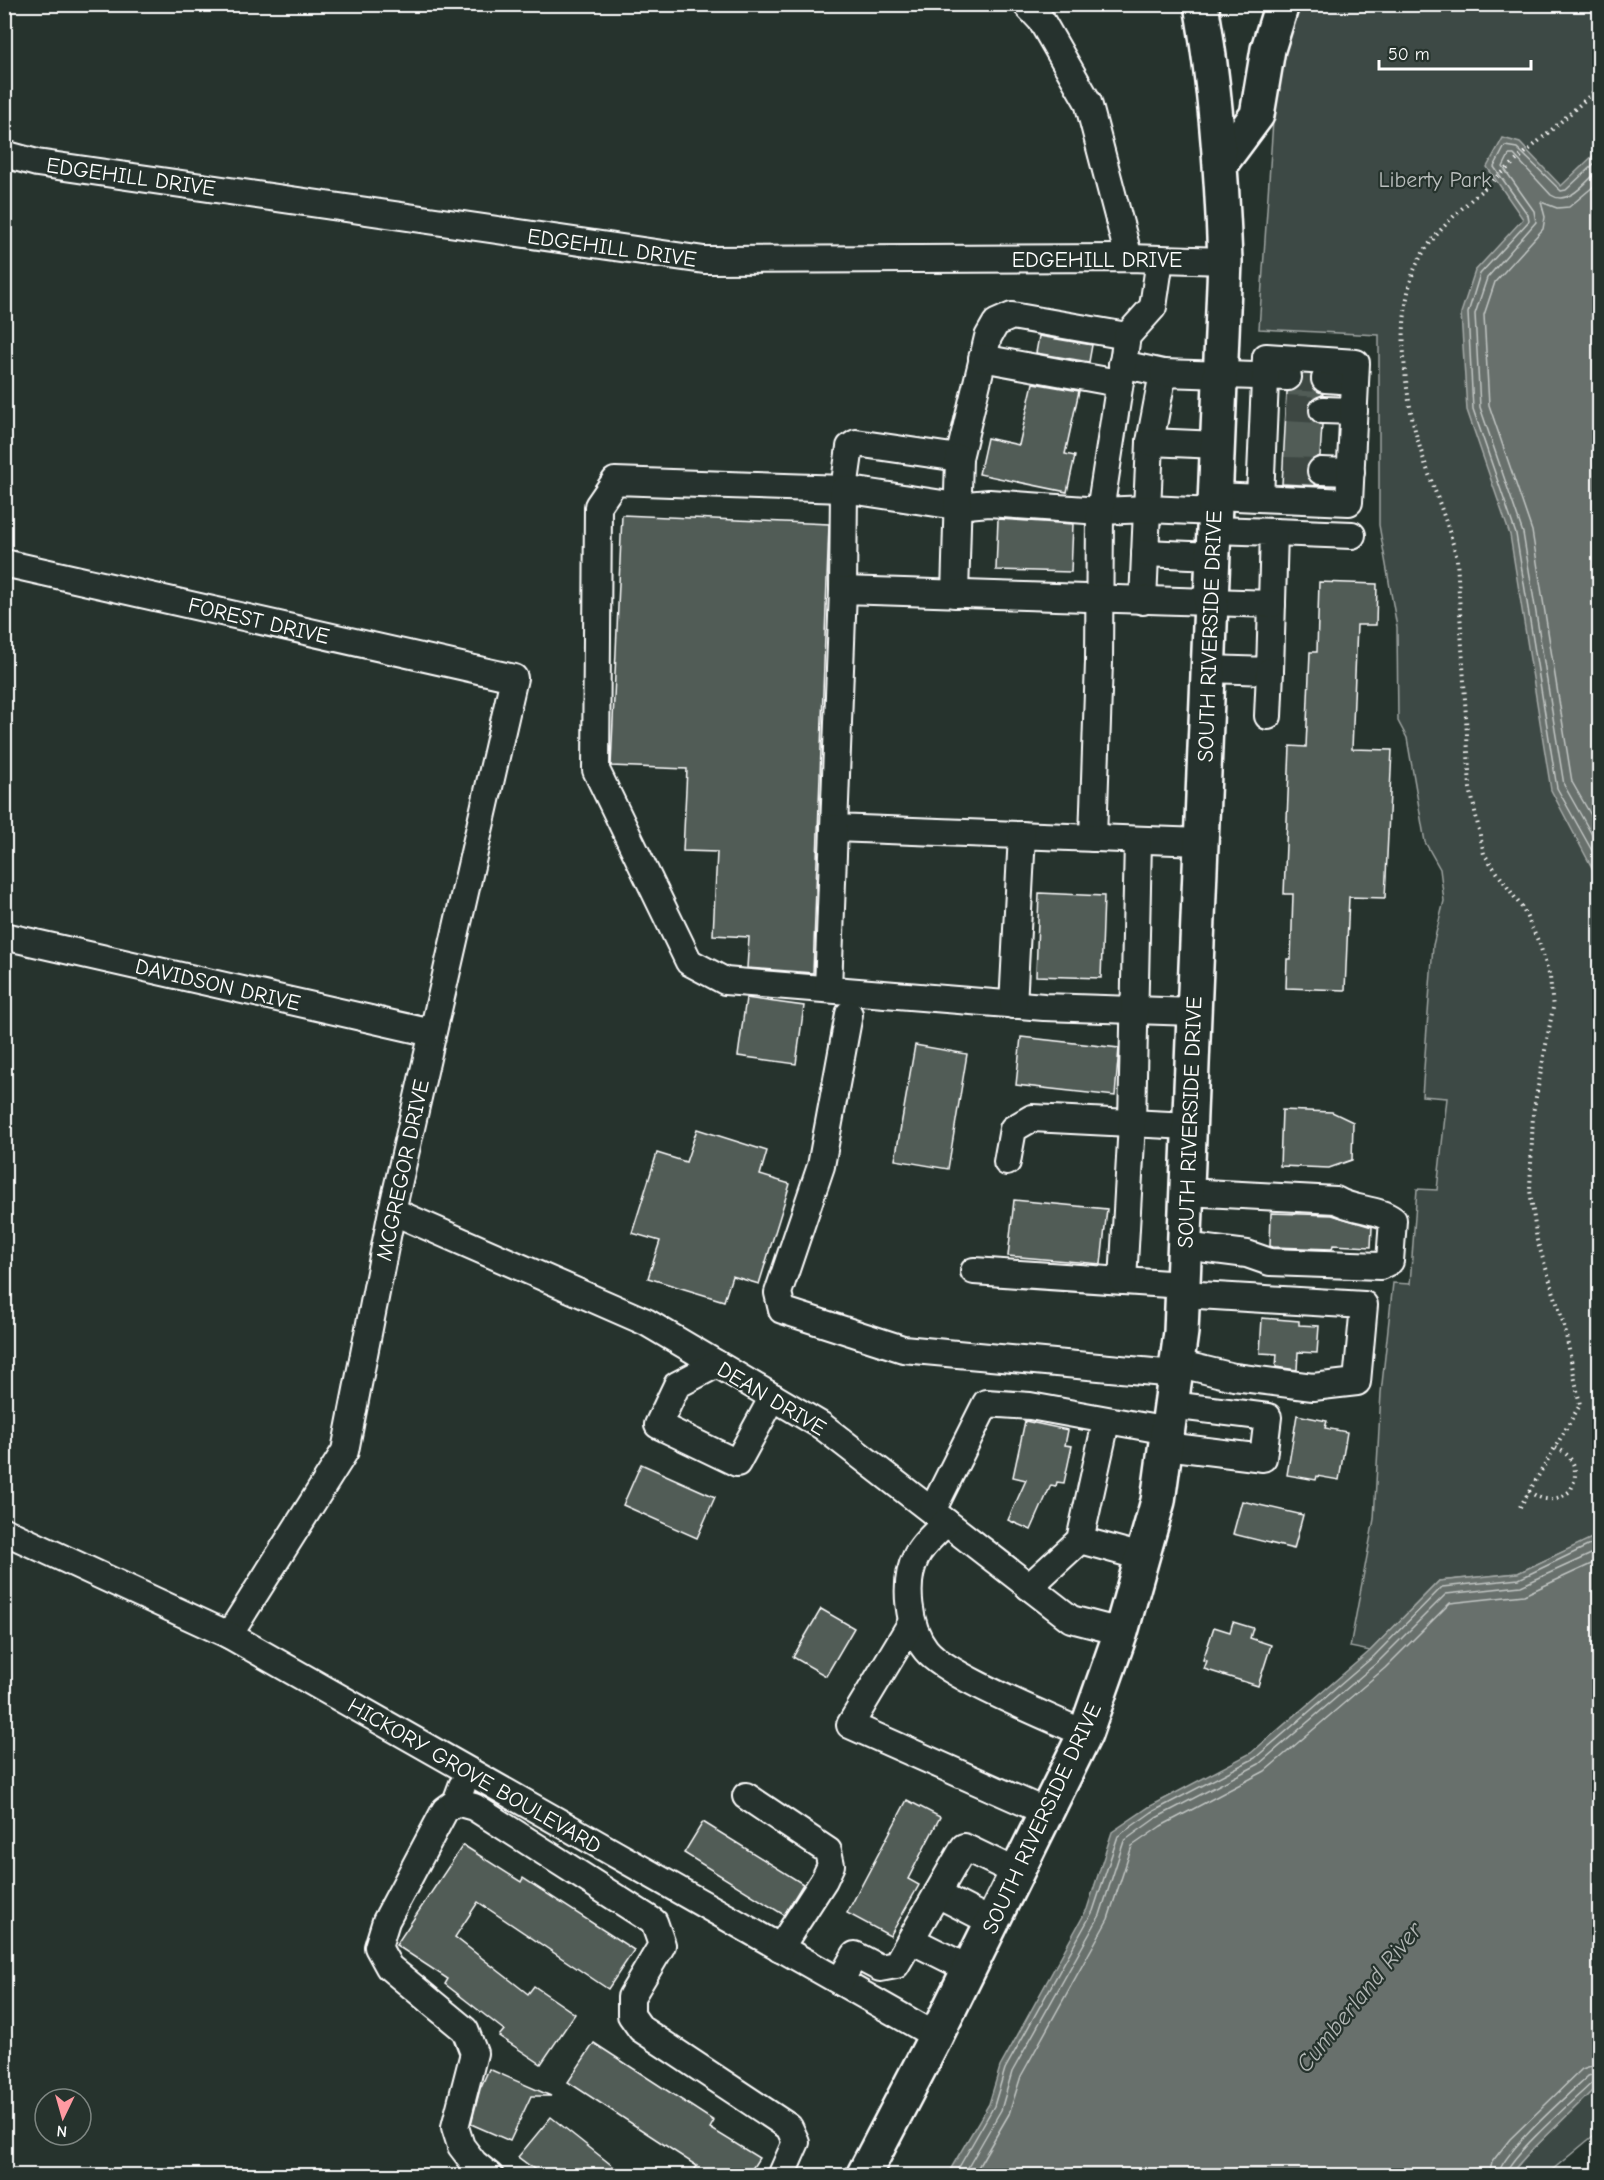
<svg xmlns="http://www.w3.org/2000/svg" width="1604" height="2180" font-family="'Comic Neue',sans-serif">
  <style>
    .green { fill: #3e4944; stroke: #9ea4a2; stroke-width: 1.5 }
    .water { fill: #67706c; stroke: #a4a9a7; stroke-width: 1.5 }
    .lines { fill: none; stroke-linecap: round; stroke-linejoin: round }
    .shore { stroke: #c2c6c4; stroke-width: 1.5 }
    .building { fill: #515c57; stroke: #fff; stroke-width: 1.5 }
    .minor-tunnel { stroke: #3c4742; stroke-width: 26; stroke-dasharray: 26 13; stroke-linecap: butt }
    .minor-casing { stroke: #fff; stroke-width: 30 }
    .highway-casing { stroke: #fff; stroke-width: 38 }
    .path { stroke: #fff; stroke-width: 4; stroke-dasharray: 1.5 4.5; stroke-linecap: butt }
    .minor { stroke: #26332d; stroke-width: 26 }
    .highway { stroke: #26332d; stroke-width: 33 }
    .labels { text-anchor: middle; stroke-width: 4.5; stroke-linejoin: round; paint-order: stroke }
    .street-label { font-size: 22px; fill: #fff; stroke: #26332d }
    .park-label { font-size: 22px; fill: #bbbfbe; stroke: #26332d }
    .water-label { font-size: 24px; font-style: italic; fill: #b3b8b6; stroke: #26332d }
  </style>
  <rect width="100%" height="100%" fill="#26332d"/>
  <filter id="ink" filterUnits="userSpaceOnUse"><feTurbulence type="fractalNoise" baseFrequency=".0167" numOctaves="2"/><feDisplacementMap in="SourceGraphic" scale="12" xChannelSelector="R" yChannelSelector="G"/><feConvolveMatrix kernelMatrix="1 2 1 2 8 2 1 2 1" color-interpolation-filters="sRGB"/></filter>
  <g filter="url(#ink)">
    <g class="green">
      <path d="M1296,5H1599V1531L1595,1537L1518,1573L1439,1581L1370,1651L1350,1647L1374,1519L1381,1393L1393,1283L1410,1284L1417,1189L1437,1190L1447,1098L1422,1096L1433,945L1444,901L1440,869L1425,842L1407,738L1398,721L1397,627L1379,525V335L1259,329L1274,106Z"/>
      <path d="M1599,2084V2131L1546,2175L1509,2176L1526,2156Z"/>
    </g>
    <g class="water">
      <path d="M1503,138L1520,143L1561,186L1599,150V881L1551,790L1510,535L1467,410L1461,313L1475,271L1523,219L1487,167Z"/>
      <path d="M1599,1531V2084L1526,2156L1509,2175H947L989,2104L1000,2067L1087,1909L1112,1832L1149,1807L1251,1753L1370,1651L1439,1581L1518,1573L1594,1537Z"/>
    </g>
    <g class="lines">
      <g class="shore">
        <path d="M1600,158L1566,190L1561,191L1517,148L1505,146L1494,167L1528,215L1529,221L1480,274L1468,313L1473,409L1516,534L1557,788L1600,865"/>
        <path d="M1600,169C1587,180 1569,207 1551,195L1514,155H1509L1503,167L1534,211L1536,222L1487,278L1475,314L1480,407L1523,533L1564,785L1600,849"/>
        <path d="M1600,181L1569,207L1557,208L1541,202L1545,217L1543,229L1495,282L1484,315L1489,405L1532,531L1572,782L1600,831"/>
        <path d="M954,2176L994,2106L1005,2069L1093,1911L1118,1836L1152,1812L1255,1758L1374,1656L1442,1587L1519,1579L1600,1540"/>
        <path d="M963,2176L1001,2110L1012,2072L1100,1915L1124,1841L1156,1818L1259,1764L1379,1661L1446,1594L1521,1586L1600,1550"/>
        <path d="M973,2176L1009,2114L1021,2076L1108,1919L1132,1846L1161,1826L1265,1771L1385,1668L1450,1603L1524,1595L1600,1560"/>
        <path d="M1489,2176L1492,2162L1510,2139L1582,2069L1600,2063"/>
        <path d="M1498,2176C1499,2155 1570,2093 1588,2076L1600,2072"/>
        <path d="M1505,2176C1507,2158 1577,2097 1593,2082L1600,2080"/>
      </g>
    </g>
    <g class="building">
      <path d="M1039,336L1092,345L1089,362L1036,353Z"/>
      <path d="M1302,374L1311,375L1312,386L1323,394L1311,402L1308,409L1310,418L1322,425L1320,456L1309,463L1306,470L1308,479L1319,486L1282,484L1287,392L1300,385Z"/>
      <path d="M1033,383L1079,391L1065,454L1075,456L1067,492L979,474L987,438L1019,445Z"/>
      <path d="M622,515L829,524L813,973L747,968L749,937L713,935L717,852L683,851L687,769L611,766Z"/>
      <path d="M998,519L1073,524L1071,572L996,570Z"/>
      <path d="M1319,582L1377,584L1376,625H1357L1352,749L1392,750L1385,898L1349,897L1345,990L1286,988L1287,959H1291L1293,894H1284L1290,746L1306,747L1310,652H1317Z"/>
      <path d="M1039,893L1104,896L1101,978L1036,976Z"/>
      <path d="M746,998L804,1006L796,1064L738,1056Z"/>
      <path d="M1021,1037L1119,1048L1115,1096L1016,1085Z"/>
      <path d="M915,1045L967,1054L948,1169L895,1160Z"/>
      <path d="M1282,1110L1332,1112L1353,1122L1352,1160L1329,1168L1280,1166Z"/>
      <path d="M697,1129L767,1151L760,1175L790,1184L759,1284L732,1276L724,1301L648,1278L660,1241L632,1233L657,1153L686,1162Z"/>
      <path d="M1014,1200L1107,1209L1101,1264L1008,1256Z"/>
      <path d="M1271,1213L1332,1215L1372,1227L1371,1247L1333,1245L1332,1249L1273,1247L1270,1246Z"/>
      <path d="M1262,1318L1299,1321V1325L1319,1326L1317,1353L1298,1352L1297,1370L1276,1367L1277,1354L1260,1353Z"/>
      <path d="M1297,1415L1327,1421L1325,1428L1347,1432L1339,1480L1317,1476L1316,1480L1287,1475Z"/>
      <path d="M1025,1421L1068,1430L1065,1445L1072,1446L1064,1483L1057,1482L1056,1486L1051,1485L1031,1530L1008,1520L1026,1480L1013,1477Z"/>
      <path d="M641,1464L715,1497L697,1538L623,1505Z"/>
      <path d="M1242,1501L1303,1515L1294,1549L1233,1534Z"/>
      <path d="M821,1609L854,1628L826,1676L793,1657Z"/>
      <path d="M1233,1622L1253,1628L1250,1638L1271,1645L1258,1686L1204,1669L1207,1661L1203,1660L1214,1627L1230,1632Z"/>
      <path d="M907,1800L940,1817L908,1879L919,1885L890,1936L847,1913Z"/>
      <path d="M703,1822L803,1884L784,1915L684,1853Z"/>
      <path d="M463,1845L521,1882L523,1878L634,1950L608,1989L478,1902L455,1937L528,1994L534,1986L575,2014L541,2064L499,2036L504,2030L445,1984L448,1979L396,1945Z"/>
      <path d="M594,2043L714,2121L710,2128L759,2158L748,2175H691L697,2166L568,2082Z"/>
      <path d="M489,2069L551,2096H531L510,2141L471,2124L480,2089Z"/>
      <path d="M551,2117L624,2175H542L518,2157Z"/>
    </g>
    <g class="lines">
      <g class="minor-tunnel">
        <path d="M1288,377L1325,379"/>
        <path d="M1286,408L1323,410"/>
        <path d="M1284,470L1321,471"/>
      </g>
      <g class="minor-casing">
        <g id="minor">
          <path d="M1026,4L1041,20L1088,102L1129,258"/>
          <path d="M4,154L37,163L704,260L1129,258L1225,261"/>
          <path d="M1127,336L1012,316L996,323L988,337L959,458L856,443L850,447L844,489L615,481L598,506L596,770L689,962L725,981L1044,1007L1194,1012"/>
          <path d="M982,358L1118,383"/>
          <path d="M1122,364L1163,373L1150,442L1143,601"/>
          <path d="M1163,373L1288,377"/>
          <path d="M1325,379L1355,381"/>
          <path d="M1323,410L1354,411"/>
          <path d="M1150,442L1218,445"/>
          <path d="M1321,471L1351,472"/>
          <path d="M1215,496L1349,502L1356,363L1266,357L1260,498"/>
          <path d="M1274,532L1352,535"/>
          <path d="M1145,553L1213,556"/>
          <path d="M4,563L514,678L392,1211L345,1451L229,1635"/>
          <path d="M843,590L844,489L956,506L989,503L1100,511L1148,509L1215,512"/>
          <path d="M955,594L959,458"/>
          <path d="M1208,669L1270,671L1274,532L1214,530"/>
          <path d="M1268,716L1270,671"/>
          <path d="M1093,838L1099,662L1100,511L1127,336L1153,307L1160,259"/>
          <path d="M1201,842L834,828L843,590L1272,604"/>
          <path d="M4,936L432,1033"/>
          <path d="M828,989L834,828"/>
          <path d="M1013,1005L1022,835"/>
          <path d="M849,1014L821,1166L778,1293L782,1310L903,1349L1175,1374"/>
          <path d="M1007,1162L1013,1129L1032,1118L1189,1126"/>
          <path d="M392,1211L646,1322L822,1426L1071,1619L1121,1632"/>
          <path d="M1184,1246L1247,1254L1270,1262L1380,1266L1390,1261L1393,1220C1377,1208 1354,1211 1336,1200L1186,1192"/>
          <path d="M974,1271L1183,1285"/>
          <path d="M1123,1281L1132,1123L1138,840"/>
          <path d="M1176,1363L1234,1377L1313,1387L1357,1382L1364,1305L1182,1294"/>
          <path d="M717,1364L677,1385L658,1425L737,1463L773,1397"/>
          <path d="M1166,1446L1263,1458L1268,1417L1171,1405"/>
          <path d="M932,1511L986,1403L1030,1406L1168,1431"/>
          <path d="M946,1522C936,1533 922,1544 916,1557C903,1582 908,1628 926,1650C948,1677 1050,1717 1085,1734"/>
          <path d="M4,1531L229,1635L936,2036"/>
          <path d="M1080,1540L1142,1557"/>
          <path d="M1029,1587L1080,1540L1106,1422"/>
          <path d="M912,1622L850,1725L1046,1812"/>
          <path d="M462,1786L456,1802L445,1810L386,1921L378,1947L389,1967L465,2030L474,2053L455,2127L461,2146L474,2163L490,2176"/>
          <path d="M746,1796L828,1851L831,1865L824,1880L780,1948"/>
          <path d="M456,1802L474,1807L654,1922L662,1945L631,1997V2015L641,2029L789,2127L796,2142L781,2176"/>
          <path d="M937,1894L992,1922"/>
          <path d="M911,1940L969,1969"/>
          <path d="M840,1981L855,1955L880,1968L896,1965L964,1847L1016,1872"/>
        </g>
      </g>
      <g class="highway-casing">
        <g id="highway">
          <path d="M1222,162L1257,115L1268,49L1282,4"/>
          <path d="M863,2176L936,2036L1085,1734L1121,1632L1158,1501L1181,1332L1225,261C1222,175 1216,90 1201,4"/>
        </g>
      </g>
      <g class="path">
        <path d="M1529,1491C1543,1502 1556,1502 1570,1491C1580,1473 1575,1456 1556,1448"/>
        <path d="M1520,1507L1580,1405L1564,1325L1537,1240L1530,1190L1533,1113L1553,1008L1550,977L1540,945L1523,909L1484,854L1470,788L1457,559C1447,518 1429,479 1417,438C1404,388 1397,327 1412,276C1425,233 1485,189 1518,159C1546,135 1573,111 1600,86"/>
      </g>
      <use href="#minor" class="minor"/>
      <use href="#highway" class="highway"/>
    </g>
  </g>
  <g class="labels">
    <g class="street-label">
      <text transform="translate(131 176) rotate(8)" y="8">EDGEHILL DRIVE</text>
      <text transform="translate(612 247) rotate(8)" y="8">EDGEHILL DRIVE</text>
      <text x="1097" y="267">EDGEHILL DRIVE</text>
      <text transform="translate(259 620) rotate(13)" y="8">FOREST DRIVE</text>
      <text transform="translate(1209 636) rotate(-88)" y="8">SOUTH RIVERSIDE DRIVE</text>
      <text transform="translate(218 984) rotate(13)" y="8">DAVIDSON DRIVE</text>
      <text transform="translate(1189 1122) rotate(-88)" y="8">SOUTH RIVERSIDE DRIVE</text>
      <text transform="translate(402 1170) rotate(-78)" y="8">MCGREGOR DRIVE</text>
      <text transform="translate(772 1398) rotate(31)" y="8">DEAN DRIVE</text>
      <text transform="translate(475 1775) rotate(30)" y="8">HICKORY GROVE BOULEVARD</text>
      <text transform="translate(1041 1818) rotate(-65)" y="8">SOUTH RIVERSIDE DRIVE</text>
    </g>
    <g class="park-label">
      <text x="1435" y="187">Liberty Park</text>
    </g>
    <g class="water-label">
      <text transform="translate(1359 1997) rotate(-51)" y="8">Cumberland River</text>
    </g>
  </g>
  <rect width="1604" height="2180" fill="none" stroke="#26332d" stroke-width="24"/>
  <rect x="12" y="12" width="1580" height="2156" fill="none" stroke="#fff" stroke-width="2" filter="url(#ink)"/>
  <g transform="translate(63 2117) rotate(185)"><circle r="28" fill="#26332d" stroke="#7d8581" stroke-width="1.5"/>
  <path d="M0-4.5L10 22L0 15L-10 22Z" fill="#ff9aa2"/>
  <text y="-9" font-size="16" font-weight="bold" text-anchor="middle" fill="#ffffff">N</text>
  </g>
  <path d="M1379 60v9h152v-9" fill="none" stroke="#ffffff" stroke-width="3"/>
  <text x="1388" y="60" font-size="18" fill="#ffffff" stroke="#26332d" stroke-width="4.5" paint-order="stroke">50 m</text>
</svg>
